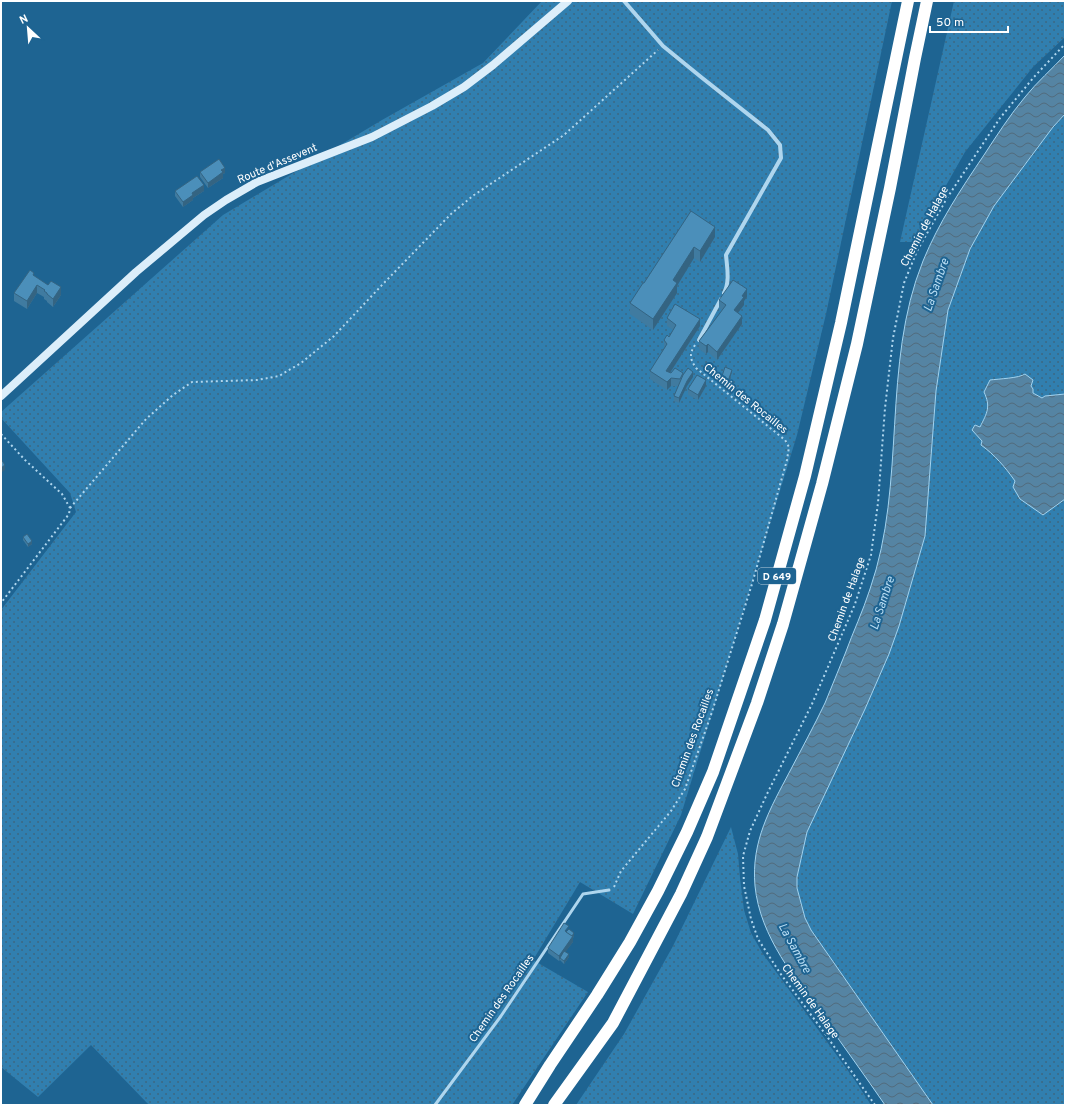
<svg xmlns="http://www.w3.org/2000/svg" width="1066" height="1106" font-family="Overpass,sans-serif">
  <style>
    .grass { fill: url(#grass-dots) }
    .water { fill: url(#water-waves); stroke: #a2d3ef }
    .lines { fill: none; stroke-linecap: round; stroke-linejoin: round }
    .path { stroke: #afd6ee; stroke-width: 2; stroke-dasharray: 2 3; stroke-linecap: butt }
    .lane { stroke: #afd6ee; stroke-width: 3 }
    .street { stroke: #afd6ee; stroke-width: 4 }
    .secondary { stroke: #dceefa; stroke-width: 8 }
    .highway { stroke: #fff; stroke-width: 12 }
    .wall { fill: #407ba0 }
    .shaded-wall { fill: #346482 }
    .building { fill: #4b8fba; stroke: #346482 }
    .labels { text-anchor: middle; stroke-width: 4; stroke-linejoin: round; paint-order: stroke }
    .shield { fill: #1e6492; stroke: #bcd0de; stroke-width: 1 }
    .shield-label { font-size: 10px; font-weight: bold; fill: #fff }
    .street-label { font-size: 11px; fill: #fff; stroke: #1e6492 }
    .water-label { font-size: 12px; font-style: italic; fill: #bbdff5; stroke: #1e6492 }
  </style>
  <defs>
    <pattern id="grass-dots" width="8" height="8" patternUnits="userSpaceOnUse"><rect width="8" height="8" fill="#317faf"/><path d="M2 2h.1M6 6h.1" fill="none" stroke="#3d6882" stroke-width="1.8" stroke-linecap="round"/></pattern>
    <pattern id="water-waves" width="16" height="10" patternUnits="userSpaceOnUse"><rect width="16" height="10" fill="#5584a3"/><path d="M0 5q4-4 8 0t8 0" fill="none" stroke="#516b7c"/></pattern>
  </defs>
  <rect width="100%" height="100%" fill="#1e6492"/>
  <g class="grass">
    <path d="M542,1H892L826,314L797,435L681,815L633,914L580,882L533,960L588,992L512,1105H149L91,1045L38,1097L1,1067V610L76,512L70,493L1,418V412L223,215L382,120L483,63Z"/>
    <path d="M954,1H1065V37L1033,67L965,152L914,242H900Z"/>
    <path d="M1065,114V1105H933L811,930L805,918L797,888V877L807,832L907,598L925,536L936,391L948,310L970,249L994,206L1053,127Z"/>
    <path d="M731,827L738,854L740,878L744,910L751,933L763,954L854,1079L871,1105H576L624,1034L673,946Z"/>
  </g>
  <g class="water">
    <path d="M1065,55V114L1053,127L994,206L970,249L948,310L936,391L925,536L899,626L889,654L865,709L807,832L797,877V888L805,918L811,930L933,1105H885C865,1076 845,1048 824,1019C796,979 760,937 755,886C751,841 770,809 790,771C802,748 814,726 825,703C832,687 838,670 845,654C853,632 863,611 870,589C907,483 881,365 923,261C939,222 961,189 984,155C997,135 1010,115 1025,97C1037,82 1052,69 1065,55Z"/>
    <path d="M1025,374L1033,380L1031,386L1033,389V393L1042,398L1045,396L1065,394V499L1043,515L1020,499L1013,487L1015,481C1005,467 995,455 981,445L982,441L972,430L975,425L980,427C987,413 991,407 984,392L990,380C998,379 1020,378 1025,374Z"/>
  </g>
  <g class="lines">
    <g class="path">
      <path d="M1,434L25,460L62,494L70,508L69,514L1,603"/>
      <path d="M70,508L146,419L173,395L192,382L257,380L279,376L301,363L334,336L382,285L451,214L474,195L564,135L658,50"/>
      <path d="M614,887L621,871L671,811L685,789L712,712L752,584L787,460L789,447L785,440L696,368C690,359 689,354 695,345"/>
      <path d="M875,1105L826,1035L780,973L758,939L751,919L744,886L743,856L750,831L767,794L812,704L855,604L871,555L878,503L885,408L893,338L904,283L917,251L947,198L1000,118L1034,77L1065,44"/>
    </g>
    <path class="lane" d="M435,1105L501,1016L583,894L609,890"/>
    <g class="street">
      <path d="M624,1L663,46L701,77L768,130L780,145L781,158L726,255C727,267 730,282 724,293"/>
      <path d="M699,340L721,299"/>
    </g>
    <path class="secondary" d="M1,396L136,272L204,215L226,200L257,182L372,137L432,106L464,87L493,65L568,1"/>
    <g class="highway">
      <path d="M525,1105L550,1065L597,995L630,942L658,891L687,832L713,772L765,620L805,476L841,323L908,1"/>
      <path d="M554,1105L613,1023L681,894L707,837L757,703L783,624L822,484L857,344L890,188L915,58L927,1"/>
    </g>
  </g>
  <g class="wall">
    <path d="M200,172L225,173L223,174V178L208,188L200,177Z"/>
    <path d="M175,191H204L193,198V200L183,207L175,196Z"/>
    <path d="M691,211L715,237L700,262L694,258L677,286V293L653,330L630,314V303L644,283Z"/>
    <path d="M34,276L61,295L53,307L47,302V301L44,299V297L37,293L27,309L14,301V293Z"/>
    <path d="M747,297L744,301V305L738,313L742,324L717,360L708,352L706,354L699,349V341L722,310L719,308V300Z"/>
    <path d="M667,318L700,326L670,373L683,374L693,377L687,386L679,403L674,401V396L678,386H671L667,390L650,379V371L664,348V340L669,337L673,330L667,326Z"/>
    <path d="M732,372L727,387L720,385V382Z"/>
    <path d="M706,386L698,400L688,395V389Z"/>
    <path d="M23,537L32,544L28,547L23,540Z"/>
    <path d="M569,929L574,936L573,938V942L565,952L569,957L564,964L560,960L559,961L548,953V948Z"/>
  </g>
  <g class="shaded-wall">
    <path d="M225,168V173L223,174V178L208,188V183L221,170Z"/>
    <path d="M204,185V191L193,198V200L183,207V202L192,193Z"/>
    <path d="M715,227V237L700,262V251Z"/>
    <path d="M694,247V258L677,286V293L653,330V319L673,280Z"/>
    <path d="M37,285V293L27,309V301Z"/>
    <path d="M61,287V295L53,307V299Z"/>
    <path d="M747,289V297L744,301V305L734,318V310L742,296Z"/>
    <path d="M742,316V324L717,360V352Z"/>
    <path d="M700,319V326L666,379V371Z"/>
    <path d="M708,344V352L706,354V346Z"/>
    <path d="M732,370V372L727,387V384Z"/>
    <path d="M693,372V377L687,386L679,403V398L687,381Z"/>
    <path d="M671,378V386L667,390V382Z"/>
    <path d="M706,380V386L698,400V395Z"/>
    <path d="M5,465V470L1,473V468Z"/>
    <path d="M32,541V544L28,547V544Z"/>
    <path d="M574,933V936L573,938V942L561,958H560L559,961V956Z"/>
    <path d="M569,954V957L564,964V961Z"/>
  </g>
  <g class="building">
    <path d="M219,159L225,168L221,170L223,172L208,183L200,172Z"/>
    <path d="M197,176L204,185L192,193L193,195L183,202L175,191Z"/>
    <path d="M691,211L715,227L700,251L694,247L673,280L677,283L653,319L630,303L643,283H644Z"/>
    <path d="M30,270L34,273L33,275L48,285L51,281L61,287L53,299L47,294V293L44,291L45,290L37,285L27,301L14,293Z"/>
    <path d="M733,280L747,289L742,296L744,297L734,310L742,316L717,352L708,344L706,346L699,341L726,305L719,300Z"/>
    <path d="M675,304L700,319L666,371L671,373L675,368L683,373L680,379L671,378L667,382L650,371L667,344L664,340L667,335L669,337L676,325L667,318Z"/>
    <path d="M725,367L732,370L727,384L720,382Z"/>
    <path d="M688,368L693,372L687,381L679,398L674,396L683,375Z"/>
    <path d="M697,375L706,380L698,395L688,389Z"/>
    <path d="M1,459L5,465L1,468Z"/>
    <path d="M27,534L32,541L28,544L23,537Z"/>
    <path d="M564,923L569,926L565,931L573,936L559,956L548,948Z"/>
    <path d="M569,929L574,933L572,936L566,932Z"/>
    <path d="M564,951L569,954L564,961L560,958Z"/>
  </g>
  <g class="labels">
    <rect class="shield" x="758" y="568" width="38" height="16" rx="3"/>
    <g class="shield-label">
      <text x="777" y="580">D 649</text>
    </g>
    <g class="street-label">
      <text transform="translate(277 163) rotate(-23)" y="4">Route d'Assevent</text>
      <text transform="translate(924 226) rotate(-62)" y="4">Chemin de Halage</text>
      <text transform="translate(746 398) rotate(39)" y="4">Chemin des Rocailles</text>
      <text transform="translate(846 599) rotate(-70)" y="4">Chemin de Halage</text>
      <text transform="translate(692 738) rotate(-70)" y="4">Chemin des Rocailles</text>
      <text transform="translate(501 998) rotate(-55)" y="4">Chemin des Rocailles</text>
      <text transform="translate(811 1001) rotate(54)" y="4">Chemin de Halage</text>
    </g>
    <g class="water-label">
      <text transform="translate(936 285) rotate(-71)" y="4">La Sambre</text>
      <text transform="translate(882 603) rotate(-72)" y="4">La Sambre</text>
      <text transform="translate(795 948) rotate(61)" y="4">La Sambre</text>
    </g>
  </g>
  <rect width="1066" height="1106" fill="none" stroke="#ffffff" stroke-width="4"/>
  <g transform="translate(28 28) rotate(334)" stroke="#1e6492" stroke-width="3" paint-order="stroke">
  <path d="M0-3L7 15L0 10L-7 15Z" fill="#ffffff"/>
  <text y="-6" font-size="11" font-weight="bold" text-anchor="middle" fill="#ffffff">N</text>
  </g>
  <path d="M930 26v6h78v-6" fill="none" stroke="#ffffff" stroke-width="2"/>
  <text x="936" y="26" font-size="12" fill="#ffffff" stroke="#1e6492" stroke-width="3" paint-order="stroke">50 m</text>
</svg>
